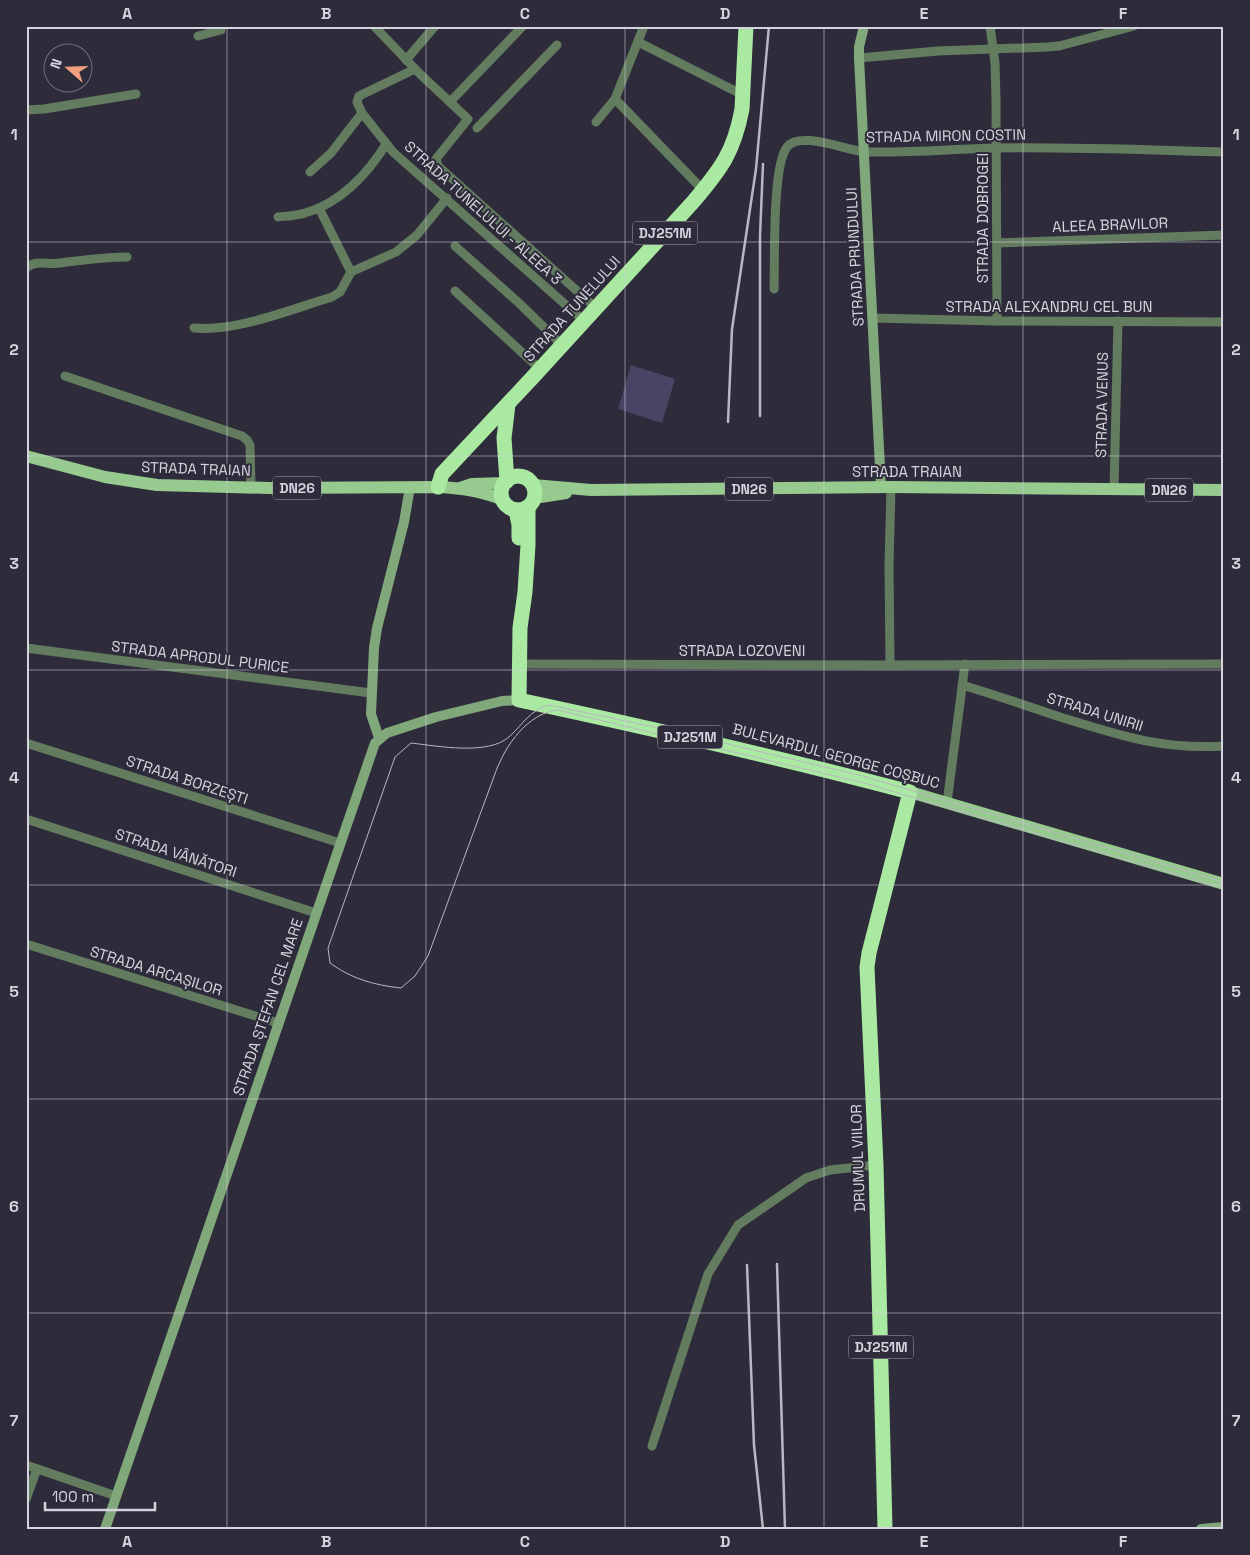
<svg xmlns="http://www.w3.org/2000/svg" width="1250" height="1555" font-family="'Space Grotesk',sans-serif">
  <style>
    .pitch { fill: #484465 }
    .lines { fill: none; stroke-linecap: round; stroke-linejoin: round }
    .street { stroke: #637c5f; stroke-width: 9 }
    .secondary { stroke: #80a87a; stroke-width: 10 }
    .primary { stroke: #96ca8e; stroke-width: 12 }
    .highway { stroke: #aae9a1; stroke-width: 15 }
    .tram { stroke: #b8b7c2; stroke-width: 1 }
    .rail { stroke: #b8b7c2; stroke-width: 2.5 }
    .grid { fill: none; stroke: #d5d4de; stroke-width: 1; stroke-opacity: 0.55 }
    .labels { text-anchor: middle; stroke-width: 4; stroke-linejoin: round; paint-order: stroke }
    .shield { fill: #2e2c3a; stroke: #a3a2ad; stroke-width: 1 }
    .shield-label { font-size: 14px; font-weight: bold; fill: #d5d4de }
    .street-label { font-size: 15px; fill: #d5d4de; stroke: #2e2c3a }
    .neatline { fill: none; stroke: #d5d4de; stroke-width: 2 }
    .grid-label { font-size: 16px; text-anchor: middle; font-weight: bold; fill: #d5d4de }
  </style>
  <rect width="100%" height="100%" fill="#2e2c3a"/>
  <path class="pitch" d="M631,365L675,379L662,423L618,409Z"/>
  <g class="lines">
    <g class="street">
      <path d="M374,26L420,74L468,119L436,159L438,166L596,308"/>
      <path d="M990,26L995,63L996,98L997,321"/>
      <path d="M198,36L221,30V26"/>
      <path d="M638,42L743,95"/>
      <path d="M859,58L938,51L1047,47L1059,46L1134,26"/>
      <path d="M406,60L435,26"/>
      <path d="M415,69L359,96L357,102L362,113L393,152L584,321"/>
      <path d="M615,99L703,190"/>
      <path d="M450,102L523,26"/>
      <path d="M26,110L44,109L136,94"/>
      <path d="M596,122L615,99L644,26"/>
      <path d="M477,128L557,45"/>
      <path d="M310,172L331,153L362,113"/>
      <path d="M319,208L351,272"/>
      <path d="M278,217C287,216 296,216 305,213C339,204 368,174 386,144"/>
      <path d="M997,243L1224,235"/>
      <path d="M455,246L519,303L562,345"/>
      <path d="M26,268C37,259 47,265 60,263C83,260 104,257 127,257"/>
      <path d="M774,289C775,261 772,166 787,147C800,130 847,151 867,152C910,153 953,149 996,148C1072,147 1148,150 1224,152"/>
      <path d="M455,291L540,369"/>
      <path d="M873,318L997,321L1224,322"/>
      <path d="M194,328C236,332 292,309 332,297L340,292L351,272L396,252L417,235L447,198"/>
      <path d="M65,376L242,436L247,440L250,445L251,487"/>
      <path d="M1114,489L1118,321"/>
      <path d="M26,648L371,693"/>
      <path d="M519,664L890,665L1224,664"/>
      <path d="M890,665L889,565L891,487"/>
      <path d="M962,685C995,695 1028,706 1060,717C1118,735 1162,750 1224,746"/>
      <path d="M26,743L340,843"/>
      <path d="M947,803L965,664"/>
      <path d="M26,819L316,913"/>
      <path d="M26,944L278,1023"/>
      <path d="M652,1446L708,1274L738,1225L806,1178L830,1170L876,1165"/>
      <path d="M26,1465L116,1496"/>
      <path d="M26,1499L37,1469"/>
    </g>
    <g class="secondary">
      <path d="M864,26L859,47V58L881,487"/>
      <path d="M379,738L371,714L374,648L377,628L404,522L410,487"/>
      <path d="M105,1529L375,743L387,733L436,717L502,701L519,700"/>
      <path d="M1201,1529L1224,1527"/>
    </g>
    <g class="primary">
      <path d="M26,456L105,477L157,485L269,488L438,487C460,488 483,491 503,500"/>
      <path d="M533,485L591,490L891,487L1224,490"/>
      <path d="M460,488L472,484L505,483"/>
      <path d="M534,498L566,493"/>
      <path d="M910,792L1224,884"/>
    </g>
    <g class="highway">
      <circle cx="518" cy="493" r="17"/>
      <path d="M507,481L504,438L508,404"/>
      <path d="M438,487L442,474L532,378L693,202C721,169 734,152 742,109L746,26"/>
      <path d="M528,507V545L525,592L520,628L519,700C650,728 781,758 910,792L869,953L867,967L876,1165L885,1529"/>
      <path d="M516,510L519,525V538"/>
    </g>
    <path class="tram" d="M1224,882L859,775L664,729L549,705C530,710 523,724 510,736C489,756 438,746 411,743L395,757L328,948L330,963C352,979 374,985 401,988L415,976L428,956L496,771C506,745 527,714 557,710L864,783L1224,888"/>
    <g class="rail">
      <path d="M760,416V236L763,164"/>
      <path d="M728,422L732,329L756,169L769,26"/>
      <path d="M777,1264L785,1529"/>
      <path d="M747,1265L754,1445L763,1529"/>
    </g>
  </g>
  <path class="grid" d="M227,26V1529M426,26V1529M625,26V1529M824,26V1529M1023,26V1529M26,242H1224M26,456H1224M26,670H1224M26,885H1224M26,1099H1224M26,1313H1224"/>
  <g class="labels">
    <g class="shield">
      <rect x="632.5" y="221.5" width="65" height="23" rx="4"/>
      <rect x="273" y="476.5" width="48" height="23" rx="4"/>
      <rect x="725" y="477.5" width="48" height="23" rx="4"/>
      <rect x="1145" y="478.5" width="48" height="23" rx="4"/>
      <rect x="657.5" y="725.5" width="65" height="23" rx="4"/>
      <rect x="848.5" y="1335.5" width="65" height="23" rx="4"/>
    </g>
    <g class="shield-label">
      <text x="665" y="238">DJ251M</text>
      <text x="297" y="493">DN26</text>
      <text x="749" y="494">DN26</text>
      <text x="1169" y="495">DN26</text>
      <text x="690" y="742">DJ251M</text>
      <text x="881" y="1352">DJ251M</text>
    </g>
    <g class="street-label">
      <text transform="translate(946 136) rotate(-1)" y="5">STRADA MIRON COSTIN</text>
      <text transform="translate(483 213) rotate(42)" y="5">STRADA TUNELULUI - ALEEA 3</text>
      <text transform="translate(983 218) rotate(-90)" y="5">STRADA DOBROGEI</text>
      <text transform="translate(1110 225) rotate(-2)" y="5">ALEEA BRAVILOR</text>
      <text transform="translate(855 257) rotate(-93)" y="5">STRADA PRUNDULUI</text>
      <text x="1049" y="312">STRADA ALEXANDRU CEL BUN</text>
      <text transform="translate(572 309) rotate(-48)" y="5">STRADA TUNELULUI</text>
      <text transform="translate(1102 405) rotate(-89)" y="5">STRADA VENUS</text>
      <text transform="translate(196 469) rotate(2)" y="5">STRADA TRAIAN</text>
      <text x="907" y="477">STRADA TRAIAN</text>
      <text x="742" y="656">STRADA LOZOVENI</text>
      <text transform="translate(200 657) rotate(7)" y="5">STRADA APRODUL PURICE</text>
      <text transform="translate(1095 712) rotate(17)" y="5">STRADA UNIRII</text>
      <text transform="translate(836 756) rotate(15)" y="5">BULEVARDUL GEORGE COȘBUC</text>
      <text transform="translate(187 780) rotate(18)" y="5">STRADA BORZEȘTI</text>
      <text transform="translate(176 853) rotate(18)" y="5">STRADA VÂNĂTORI</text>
      <text transform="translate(156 971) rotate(17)" y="5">STRADA ARCAȘILOR</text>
      <text transform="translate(268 1007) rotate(-71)" y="5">STRADA ȘTEFAN CEL MARE</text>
      <text transform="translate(858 1158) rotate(-92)" y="5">DRUMUL VIILOR</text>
    </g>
  </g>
  <rect width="1250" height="1555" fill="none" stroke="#2e2c3a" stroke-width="55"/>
  <g transform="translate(68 68) rotate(290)"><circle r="24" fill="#2e2c3a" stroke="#716f7c"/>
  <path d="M0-4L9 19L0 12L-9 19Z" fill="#f2a07f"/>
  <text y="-8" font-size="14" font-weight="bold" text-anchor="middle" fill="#d5d4de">N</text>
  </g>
  <path d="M45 1502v8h110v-8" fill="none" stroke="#d5d4de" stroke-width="2.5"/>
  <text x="52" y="1502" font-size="15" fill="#d5d4de" stroke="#2e2c3a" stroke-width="4" paint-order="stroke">100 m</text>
  <rect x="28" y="28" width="1194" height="1500" class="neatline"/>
  <g class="grid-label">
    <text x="127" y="19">A</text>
    <text x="326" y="19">B</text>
    <text x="525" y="19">C</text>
    <text x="725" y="19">D</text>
    <text x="924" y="19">E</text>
    <text x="1123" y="19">F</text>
    <text x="14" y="140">1</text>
    <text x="1236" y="140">1</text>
    <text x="14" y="355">2</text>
    <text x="1236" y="355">2</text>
    <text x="14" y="569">3</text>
    <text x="1236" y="569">3</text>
    <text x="14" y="783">4</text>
    <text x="1236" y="783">4</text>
    <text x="14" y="997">5</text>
    <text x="1236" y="997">5</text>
    <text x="14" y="1212">6</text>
    <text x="1236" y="1212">6</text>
    <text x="14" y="1426">7</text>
    <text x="1236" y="1426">7</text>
    <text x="127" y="1547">A</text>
    <text x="326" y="1547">B</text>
    <text x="525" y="1547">C</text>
    <text x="725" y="1547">D</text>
    <text x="924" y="1547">E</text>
    <text x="1123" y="1547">F</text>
  </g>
</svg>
